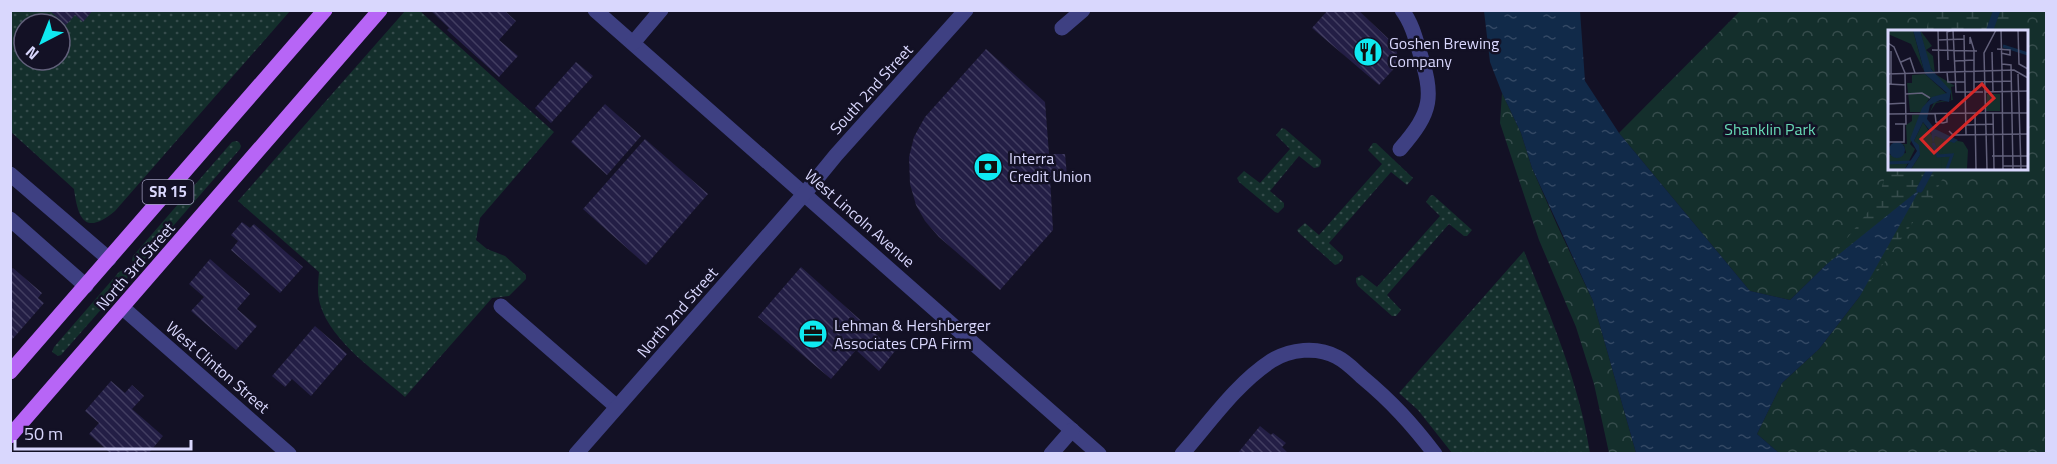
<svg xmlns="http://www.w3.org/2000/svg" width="2057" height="464" font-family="'Titillium Web',sans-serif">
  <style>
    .grass { fill: url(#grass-dots); fill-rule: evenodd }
    .forest { fill: url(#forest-crowns); fill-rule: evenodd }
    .wetland { fill: url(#wetland-marsh) }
    .water { fill: url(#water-ripples) }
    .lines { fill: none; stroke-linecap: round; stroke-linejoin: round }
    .stream { stroke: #112a49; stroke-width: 7 }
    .building { fill: url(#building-back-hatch) }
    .minor { stroke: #3e4082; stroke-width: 15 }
    .major { stroke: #b765f6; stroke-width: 15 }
    .labels { text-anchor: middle; stroke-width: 5; stroke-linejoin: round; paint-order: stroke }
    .shield { fill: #131125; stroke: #9e9cbc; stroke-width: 1.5 }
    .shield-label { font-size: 15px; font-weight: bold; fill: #d9d7fd }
    .poi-label { font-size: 16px; fill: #d9d7fd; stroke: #131125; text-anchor: start }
    .street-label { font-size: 16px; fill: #d9d7fd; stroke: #131125 }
    .park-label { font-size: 16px; fill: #67d9b5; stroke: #131125 }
    .inset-river { fill: none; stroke: #112a49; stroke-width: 3 }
    .inset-road { fill: none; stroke: #62607b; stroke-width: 1.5 }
    .view { fill: #d62828; fill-opacity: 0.15; stroke: #d62828; stroke-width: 3 }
    .inset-edge { fill: none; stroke: #d9d7fd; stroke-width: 3 }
  </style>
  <defs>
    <pattern id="grass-dots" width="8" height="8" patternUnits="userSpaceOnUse" patternTransform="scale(1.5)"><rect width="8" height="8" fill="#142f2c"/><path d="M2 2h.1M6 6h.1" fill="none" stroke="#364c4c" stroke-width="1.8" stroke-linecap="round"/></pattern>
    <pattern id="forest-crowns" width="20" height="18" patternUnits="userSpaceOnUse" patternTransform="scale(1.5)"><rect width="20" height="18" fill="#142f2c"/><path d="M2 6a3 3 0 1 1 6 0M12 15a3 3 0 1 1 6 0" fill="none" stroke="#364c4c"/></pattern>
    <pattern id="wetland-marsh" width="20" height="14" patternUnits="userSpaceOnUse" patternTransform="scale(1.5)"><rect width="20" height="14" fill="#142f2c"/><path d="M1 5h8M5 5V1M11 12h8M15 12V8" fill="none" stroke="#364c4c"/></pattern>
    <pattern id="water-ripples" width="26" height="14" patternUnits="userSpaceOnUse" patternTransform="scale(1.5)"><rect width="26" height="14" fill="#112a49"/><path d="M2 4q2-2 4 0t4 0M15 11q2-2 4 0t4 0" fill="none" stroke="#334864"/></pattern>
    <pattern id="building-back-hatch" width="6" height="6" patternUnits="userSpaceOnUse" patternTransform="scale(1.5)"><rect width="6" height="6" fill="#231e45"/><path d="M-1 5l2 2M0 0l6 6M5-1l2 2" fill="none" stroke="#423e61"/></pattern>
  </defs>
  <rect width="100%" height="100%" fill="#131125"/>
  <g class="grass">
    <path d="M11,11H290L115,211C85,236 78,219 74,189L11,132ZM24,24H60V60H24Z"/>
    <path d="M405,11H420L554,132L480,218L476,240L487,249L505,256L526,275V279L509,296L492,298L405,397C377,372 331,342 320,304C317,293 318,283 319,272L238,201Z"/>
    <path d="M1282,128L1285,129L1321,160V163L1319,167L1314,168L1299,156L1270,191L1284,203V207L1278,213L1275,212L1239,182L1237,178L1244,171L1260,183L1290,149L1276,135Z"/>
    <path d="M236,141L239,142L241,146L240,149L141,263L138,265L134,264L132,260L133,256L232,142Z"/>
    <path d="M1373,143H1376L1413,178L1407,185L1391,172L1329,243L1343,256V259L1338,264L1335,265L1299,233L1297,230L1305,223L1319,235L1382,164L1368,150Z"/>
    <path d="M1433,195L1472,230L1467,236H1464L1449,224L1387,295L1401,310L1396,316H1392L1358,286L1356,282V278L1362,275L1377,287L1440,216L1426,202L1430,196Z"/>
    <path d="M1524,251C1551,318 1579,382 1590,453H1452L1418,410L1399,393Z"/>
    <path d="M123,270L128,275L127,280L61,355L58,356L52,352L54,347L119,272Z"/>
  </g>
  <g class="forest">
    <path d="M1740,11H2046V453H1779L1757,434L1782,383L1819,349L1860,296L1827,264L1790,300L1750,291L1619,133ZM1889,32H2026V168H1889Z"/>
    <path d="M1502,93L1521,133L1532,168L1557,225L1593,301L1636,453H1609L1594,384L1576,327L1539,240L1500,123Z"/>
  </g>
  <g class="wetland">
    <path d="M1931,11V10L2016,11L2010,31H1926Z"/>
    <path d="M1889,164V168H1949L1937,189L1860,296L1834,294L1827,264L1878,199Z"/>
  </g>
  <path class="water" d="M1484,11H1580L1585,81L1619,133L1750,291L1790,300L1827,264L1920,189L1860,296L1819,349L1782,383L1757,434L1779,453H1636L1593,301L1532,168L1521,133L1502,93L1490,62Z"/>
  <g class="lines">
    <g class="stream">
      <path d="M1989,32L1997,10"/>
      <path d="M1920,189L1931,168"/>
    </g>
  </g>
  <g class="building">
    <path d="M49,10H93L83,22L75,15L66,25Z"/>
    <path d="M430,10H504L516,21L499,40L518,56L499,77L447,30L449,28Z"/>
    <path d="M1328,10H1358L1394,44L1400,62L1379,85L1312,28Z"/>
    <path d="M986,49L1045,102L1049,154H1065L1067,176L1050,177L1053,230L1000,290L939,237L925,221L916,205L910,184L909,157L914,137L925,117Z"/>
    <path d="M576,62L593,76L551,123L535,108Z"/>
    <path d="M605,104L641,136L607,175L571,142Z"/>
    <path d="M645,139L708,194L646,265L583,209Z"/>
    <path d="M242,222L250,228L254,224L303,267L280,293L231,250L238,241L231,235Z"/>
    <path d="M210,259L250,294L237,309L257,326L236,350L191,311L204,297L189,284Z"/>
    <path d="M801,267L895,351L879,371L856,350L831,379L758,317Z"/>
    <path d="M13,268L42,293L38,298L44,303L10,342V270Z"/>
    <path d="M315,326L347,354L311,396L292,379L285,387L272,376Z"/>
    <path d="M111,381L125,393L132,385L144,396L132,409L163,436L148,454H107L109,452L89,434L99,423L85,411Z"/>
    <path d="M1260,426L1271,435L1273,433L1286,443L1282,447L1289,454H1237Z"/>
  </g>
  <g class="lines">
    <g class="minor">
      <path d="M595,10L1099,454"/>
      <path d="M1062,28L1083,10"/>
      <path d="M633,43L661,10"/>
      <path d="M1400,149C1433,111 1434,97 1419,50C1415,36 1411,22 1402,10"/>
      <path d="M10,174L109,259"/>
      <path d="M10,219L86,286"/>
      <path d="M501,306L617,407"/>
      <path d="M123,308L289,454"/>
      <path d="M576,454L805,193L836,155L966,10"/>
      <path d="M1051,454L1072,430"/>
      <path d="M1182,454C1210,422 1236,384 1271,361C1290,349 1317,346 1337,357C1347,362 1354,370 1362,377C1392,402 1411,423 1435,454"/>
    </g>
    <g class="major">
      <path d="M10,372L325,10"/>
      <path d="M10,436L380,10"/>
    </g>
  </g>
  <defs>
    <g id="restaurant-disc" transform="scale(1.5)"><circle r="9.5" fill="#0fe9f1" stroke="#131125"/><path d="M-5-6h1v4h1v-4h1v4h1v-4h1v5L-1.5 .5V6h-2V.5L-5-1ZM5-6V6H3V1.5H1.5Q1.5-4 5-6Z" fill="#111"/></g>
    <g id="bank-disc" transform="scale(1.5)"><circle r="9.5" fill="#0fe9f1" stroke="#131125"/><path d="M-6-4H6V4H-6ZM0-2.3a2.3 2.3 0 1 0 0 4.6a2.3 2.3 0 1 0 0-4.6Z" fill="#111"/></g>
    <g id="office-disc" transform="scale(1.5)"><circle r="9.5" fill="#0fe9f1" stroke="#131125"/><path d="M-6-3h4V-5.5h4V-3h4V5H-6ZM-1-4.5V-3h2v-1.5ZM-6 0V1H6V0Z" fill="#111"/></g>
  </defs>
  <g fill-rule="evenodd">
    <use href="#restaurant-disc" x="1368" y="52"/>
    <use href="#bank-disc" x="988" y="167"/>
    <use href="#office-disc" x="813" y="334"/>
  </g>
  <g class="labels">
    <rect class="shield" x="142.5" y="180" width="51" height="24" rx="4.5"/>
    <g class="shield-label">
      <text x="168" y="197">SR 15</text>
    </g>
    <g class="poi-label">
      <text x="1389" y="49">Goshen Brewing<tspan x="1389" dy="18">Company</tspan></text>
      <text x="1009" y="164">Interra<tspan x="1009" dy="18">Credit Union</tspan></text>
      <text x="834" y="331">Lehman &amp; Hershberger<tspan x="834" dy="18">Associates CPA Firm</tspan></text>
    </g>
    <g class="street-label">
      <text transform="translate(871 89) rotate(-48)" y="6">South 2nd Street</text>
      <text transform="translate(860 218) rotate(41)" y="6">West Lincoln Avenue</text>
      <text transform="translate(135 266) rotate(-49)" y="6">North 3rd Street</text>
      <text transform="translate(677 312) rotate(-49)" y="6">North 2nd Street</text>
      <text transform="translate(218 367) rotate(41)" y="6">West Clinton Street</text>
    </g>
    <g class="park-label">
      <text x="1770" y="135">Shanklin Park</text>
    </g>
  </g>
  <g transform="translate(1888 30)">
    <rect width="140" height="140" fill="#131125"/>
    <path d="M37,44L59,64L41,69L33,82H22L19,53H24V45ZM99,64H112V81H98ZM24,85H32L22,114H19L18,95L24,91ZM47,106L75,112L80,120L79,139H23Z" fill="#142f2c"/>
    <path d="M0,0H25L36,41L23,14L0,4ZM32,0L44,16L38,20L45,26L47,44L67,56L63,57L65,70L48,73L42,82L46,72L63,70V64L41,36ZM35,92L45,107H55L53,139H23L32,125L26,111ZM0,114H22L27,119L17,139H0V125L18,123L16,115Z" fill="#142f2c"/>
    <path d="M25,0H32L43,39L63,61L61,72L52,70L42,75L39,89L47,99L70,110L66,113L47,106L45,113L43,102L35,92L26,111L31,115L32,125L23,139H17L29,121L22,109L34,78L44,67L59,63L37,44ZM1 120a8 8 0 1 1 16 0a8 8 0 1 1-16 0Z" fill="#112a49"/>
    <path class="inset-river" d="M115,16L140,24M45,113L50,126L64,125L59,139M0,133L23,132"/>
    <path class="inset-road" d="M50,0L51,42M113,0L114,41M130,0L131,34L140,39M76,5L78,105M50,10L76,9M0,13L6,17L17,43L18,94H7M82,14V7L86,20M109,19L122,20V25L113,23M44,20L89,21M86,20V62M3,21V54M104,22L105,62M60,30L59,2L65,0L68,62H95M67,31L86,30M13,32L22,28L27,43M114,34L123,35L125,139M114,41L115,139M59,42L60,52H77M0,44L126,40L140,48M130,44L133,139M86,52L124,51M0,54L18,55M97,62L140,61M18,64L34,63L42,68M0,74L18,73M87,83L88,139M95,83H140M105,83L106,139M0,84L95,83M47,84L48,92L55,93L59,92V84M78,95L105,94M61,101L65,105L140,104M0,112H16V94M104,126H140M115,136H140M99,139L96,23L108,0"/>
    <path class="view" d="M94,54L106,68L46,123L33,109Z"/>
    <rect width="140" height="140" class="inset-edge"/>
  </g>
  <rect width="2057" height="464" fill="none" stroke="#d9d7fd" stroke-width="24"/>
  <g transform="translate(42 42) rotate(222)"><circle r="28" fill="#131125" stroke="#62607b" stroke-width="1.5"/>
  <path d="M0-4.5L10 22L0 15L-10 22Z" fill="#0fe9f1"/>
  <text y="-9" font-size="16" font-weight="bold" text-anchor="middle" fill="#d9d7fd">N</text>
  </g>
  <path d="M15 440v9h176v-9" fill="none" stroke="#d9d7fd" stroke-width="3"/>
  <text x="24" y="440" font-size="18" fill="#d9d7fd" stroke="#131125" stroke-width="4.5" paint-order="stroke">50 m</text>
</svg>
